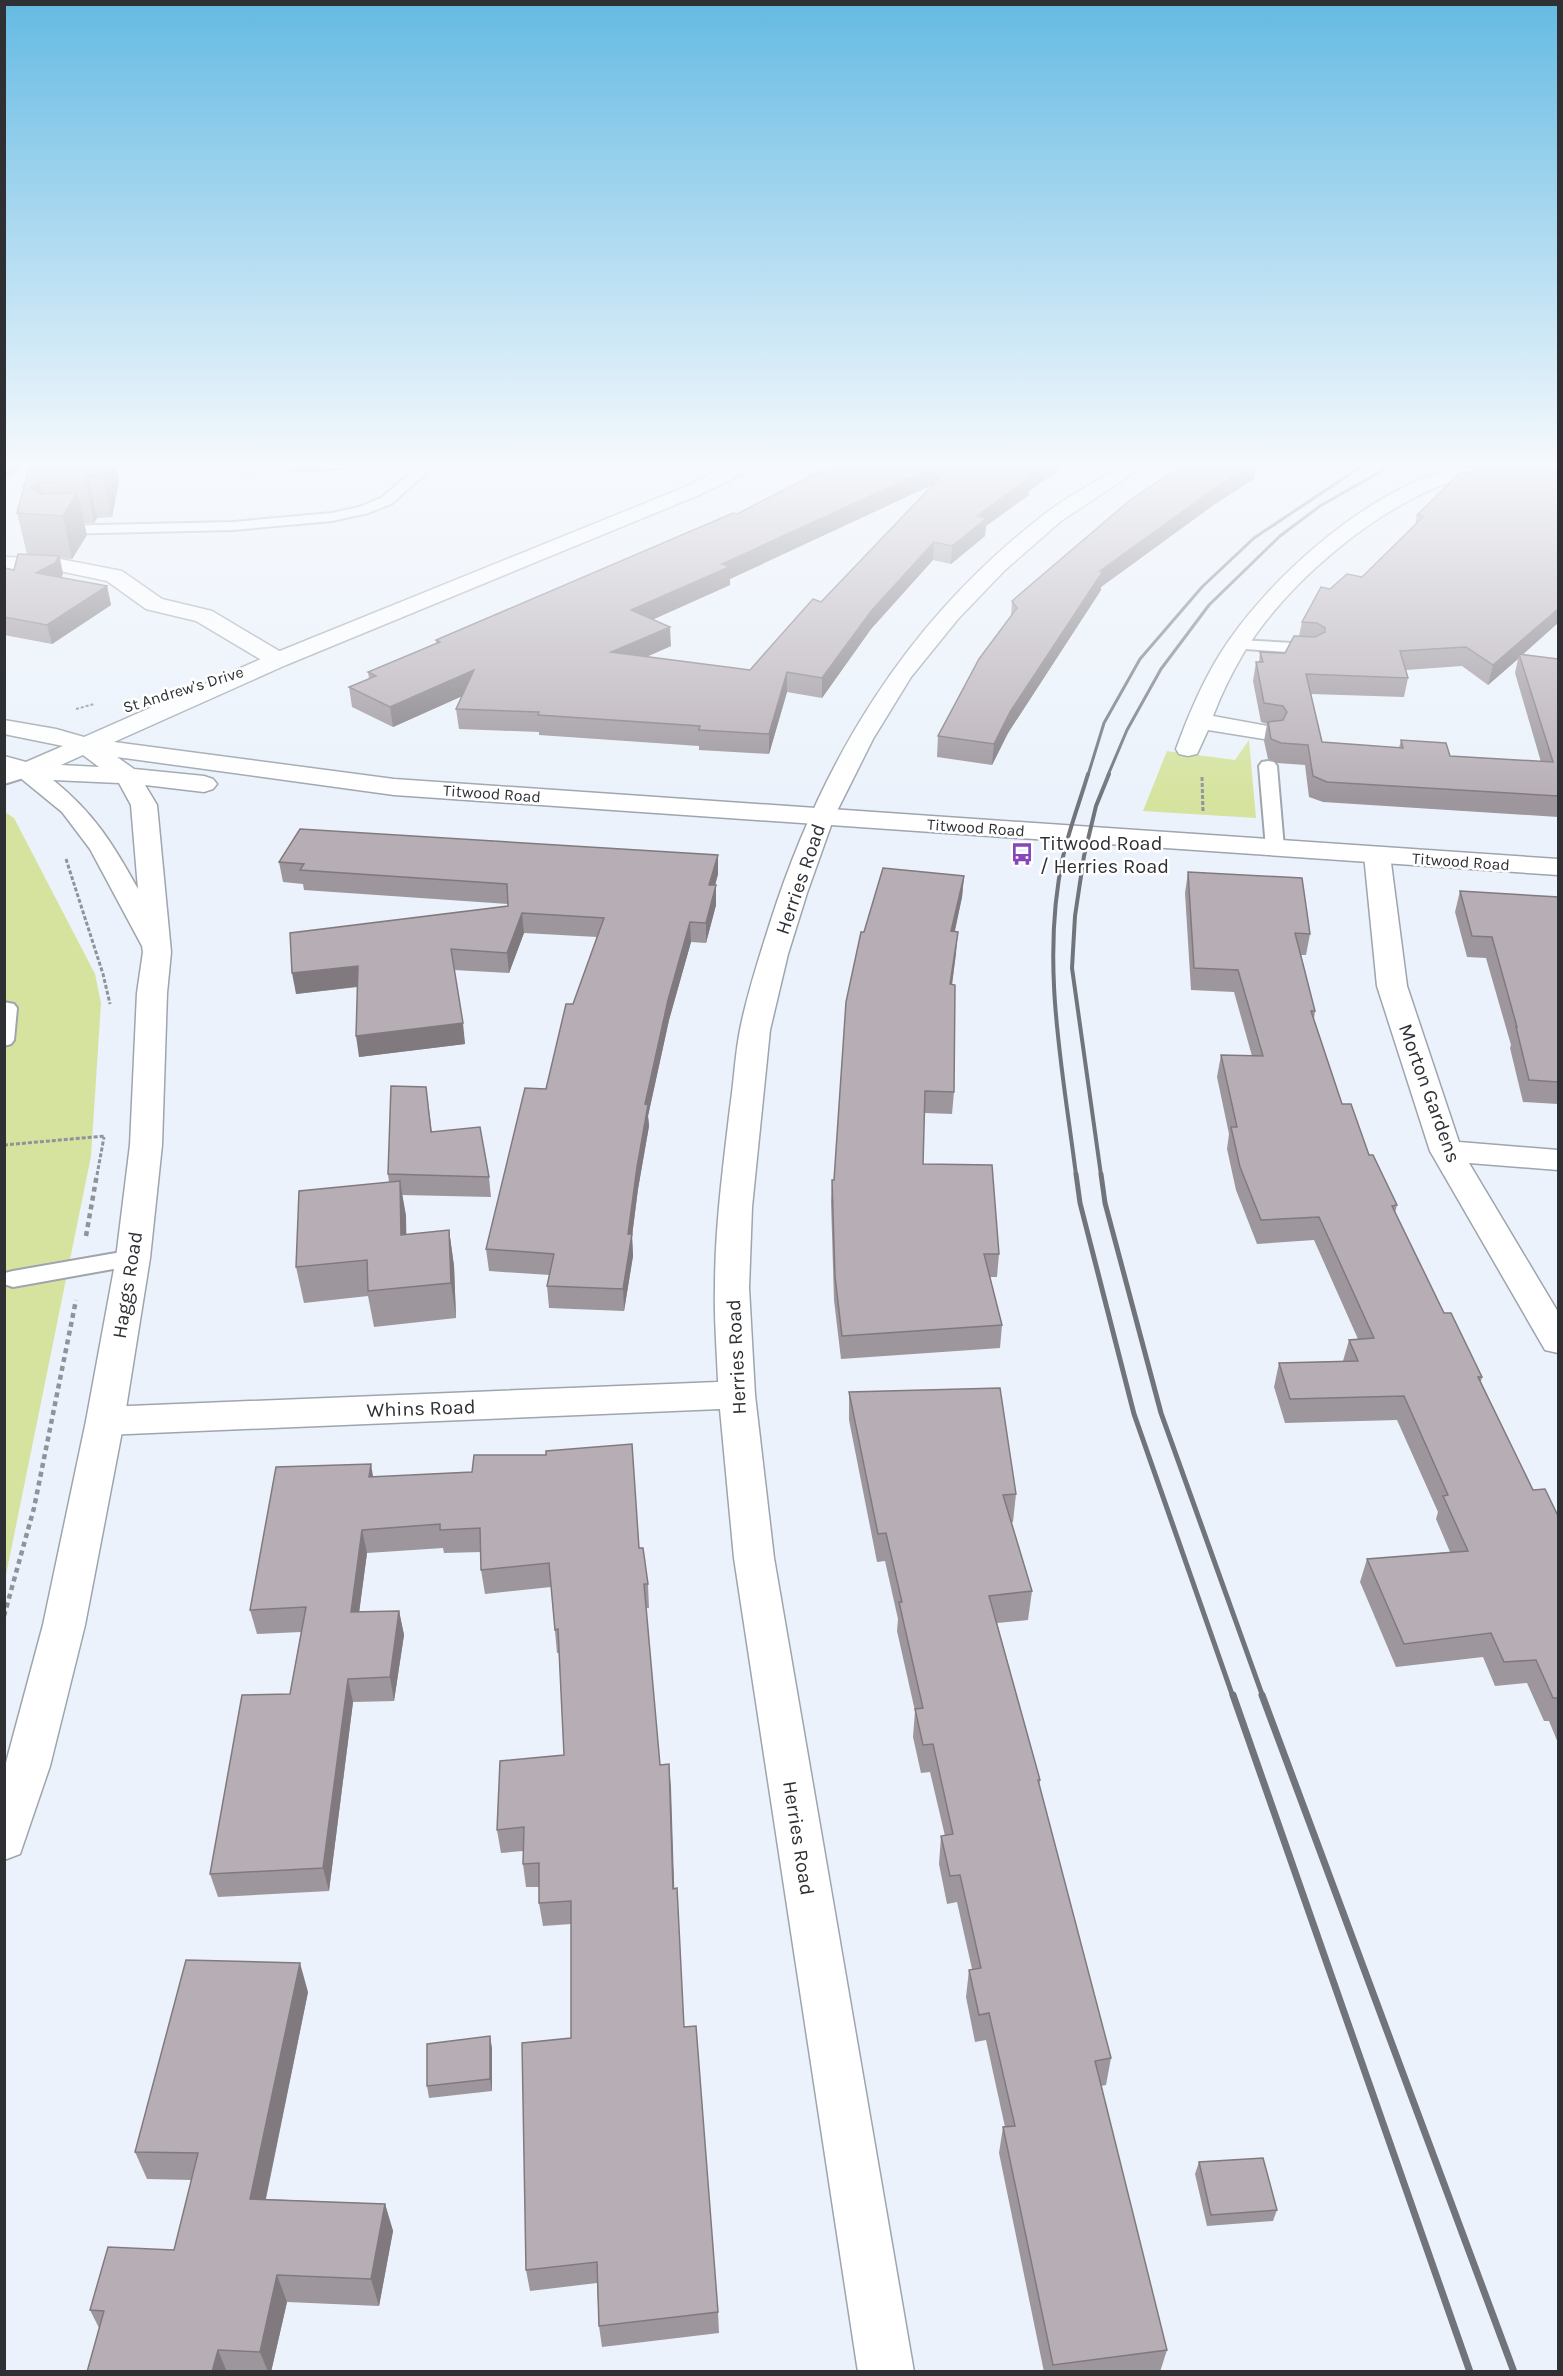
<svg xmlns="http://www.w3.org/2000/svg" width="1563" height="2376" font-family="Karla,sans-serif">
  <style>
    .green { fill: #d5e39e }
    .lines { fill: none; stroke-linecap: round; stroke-linejoin: round }
    .lane-casing { stroke: #9ea5ad; stroke-width: 4 }
    .street-casing { stroke: #9ea5ad; stroke-width: 3 }
    .secondary-casing { stroke: #9ea5ad; stroke-width: 3 }
    .path-far2 { stroke: #8f939a; stroke-width: 2; stroke-dasharray: 3 2; stroke-linecap: butt }
    .path-far1 { stroke: #8f939a; stroke-width: 3; stroke-dasharray: 4 2; stroke-linecap: butt }
    .path { stroke: #8f939a; stroke-width: 4.5; stroke-dasharray: 5 4; stroke-linecap: butt }
    .lane { fill: #fff; fill-rule: evenodd }
    .street { fill: #fff; fill-rule: evenodd }
    .secondary { fill: #fff; fill-rule: evenodd }
    .rail-far3 { stroke: #71757b; stroke-width: 3 }
    .rail-far2 { stroke: #71757b; stroke-width: 4 }
    .rail-far1 { stroke: #71757b; stroke-width: 5 }
    .rail { stroke: #71757b; stroke-width: 7 }
    .wall { fill: #9d969c; fill-rule: evenodd }
    .shaded-wall { fill: #807a7f }
    .building { fill: #b7aeb5; stroke: #807a7f; stroke-width: 1.5 }
    .labels { text-anchor: middle; stroke-width: 5; stroke-linejoin: round; paint-order: stroke }
    .far-street-label { font-size: 16px; fill: #2e3034; stroke: #fff }
    .poi-label { font-size: 20px; fill: #2e3034; stroke: #fff; text-anchor: start }
    .street-label { font-size: 20px; fill: #2e3034; stroke: #fff }
  </style>
  <rect width="100%" height="100%" fill="#ebf2fb"/>
  <g class="green">
    <path d="M1249,740L1256,818L1143,811L1167,751L1235,760Z"/>
    <path d="M5,812L14,818L95,974L101,1003L91,1156L5,1580Z"/>
  </g>
  <g class="lines">
    <g class="lane-casing">
      <g id="lane">
        <path d="M232,468H251L253,470L246,474Z"/>
        <path d="M417,468H432L391,504L368,513L332,521L233,530L56,534L49,530L56,526L233,522L332,513L359,507L381,498Z"/>
        <path d="M1238,640L1312,644L1320,649L1312,654L1233,648L1230,645Z"/>
        <path d="M1268,761L1274,762L1277,766L1284,848L1281,852H1269L1266,848L1259,766L1262,762Z"/>
        <path d="M27,766L33,767L36,771L33,775L4,784V773Z"/>
        <path d="M4,1002L14,1004L17,1008L14,1040L11,1044L4,1046Z"/>
        <path d="M133,1250L141,1252L145,1258L141,1264L13,1287L4,1284L5,1273L13,1271Z"/>
      </g>
    </g>
    <g class="street-casing">
      <g id="street">
        <path d="M1118,468H1141L1061,521L1005,570L958,619L911,677L873,739L834,817L807,893L788,954L770,1030L752,1207L749,1288L755,1395L774,1558L914,2372H858L734,1558L720,1409L105,1435L92,1431L86,1421L92,1411L105,1407L718,1382C717,1351 714,1319 715,1287C715,1227 723,1168 730,1108C734,1082 735,1055 740,1030C747,994 759,958 770,923C822,759 908,619 1046,513C1068,496 1094,483 1118,468Z"/>
        <path d="M1457,468H1494L1491,472C1479,475 1467,476 1455,480C1376,507 1286,583 1243,654C1231,674 1221,695 1213,716L1279,728L1282,733L1279,738L1270,740L1208,730L1197,754L1188,756L1179,754L1176,749C1188,716 1202,683 1220,654C1266,580 1370,487 1457,468Z"/>
        <path d="M4,557L60,559L122,571L162,599L212,611L286,655L289,660L286,665L278,667L270,665L196,621L146,609L107,581L60,571L4,569Z"/>
        <path d="M1377,847L1386,849L1390,855L1407,986L1459,1142L1558,1150V1170L1469,1163L1558,1312V1353L1545,1350L1430,1151L1377,986L1364,855L1368,849Z"/>
      </g>
    </g>
    <g class="secondary-casing">
      <path id="secondary" d="M724,468H749L746,472L699,495L286,665L114,742L394,779L1558,859V875L394,795L117,757L134,769L204,776L213,779L217,784L213,789L204,792L145,785L157,805L171,952L167,993L162,1145L150,1258L124,1421L85,1625L50,1766L20,1854L4,1860V1770L43,1625L86,1421L116,1258L130,1145L137,993L143,952L142,946L90,849L62,812L18,776L4,772V756L26,762L63,746L4,734V720L56,729L84,737L270,655L685,487ZM83,755L99,767L61,765ZM53,780L119,783L131,805L138,889C113,844 94,813 53,780Z"/>
    </g>
    <path class="path-far2" d="M76,709L94,704"/>
    <g class="path-far1">
      <path d="M1202,777L1203,812"/>
      <path d="M66,859L103,974L110,1004"/>
      <path d="M4,1145L105,1136"/>
      <path d="M97,1175L104,1137"/>
    </g>
    <g class="path">
      <path d="M86,1236L97,1174"/>
      <path d="M4,1616L34,1508L76,1300"/>
    </g>
    <use href="#lane" class="lane"/>
    <use href="#street" class="street"/>
    <use href="#secondary" class="secondary"/>
    <g class="rail-far3">
      <path d="M1088,775L1104,723L1140,659L1202,587L1254,538L1359,468"/>
      <path d="M1108,775L1127,730L1161,669L1209,605L1280,536L1320,506L1387,468"/>
    </g>
    <g class="rail-far2">
      <path d="M1076,1175C1063,1071 1040,962 1063,857C1069,829 1080,801 1088,774"/>
      <path d="M1101,1175L1072,968L1075,916L1084,856L1096,806L1109,774"/>
    </g>
    <g class="rail-far1">
      <path d="M1076,1174L1080,1203L1134,1414L1233,1697"/>
      <path d="M1101,1174L1105,1203L1161,1413L1263,1697"/>
    </g>
    <g class="rail">
      <path d="M1233,1695L1470,2372"/>
      <path d="M1262,1695L1514,2372"/>
    </g>
  </g>
  <g class="wall">
    <path d="M29,468H117L119,481L112,517L97,518L94,523H84L87,535L72,559L60,558L63,574L61,578L107,586L111,605L52,644L4,635V568L14,570L27,554L17,513Z"/>
    <path d="M290,468H347V470L291,473Z"/>
    <path d="M832,468H1062L1029,491V495L986,526L985,536L951,564L933,560L871,629L822,698L787,692L769,754L699,750V746L539,735V732L459,729L456,709L462,696L393,727L352,707L349,687L369,679L368,672L436,643V640L737,514L825,473ZM934,484L821,602L750,670L646,657L671,646L653,619L730,585V579Z"/>
    <path d="M1459,474L1523,654L1558,659V817L1323,802L1309,797L1305,765L1277,763L1268,759L1264,741L1267,724L1261,722L1253,681L1256,662H1259L1260,652L1285,653L1299,636L1302,622L1330,589L1362,577L1415,525L1417,515ZM1518,659L1515,673L1541,762L1450,756L1401,740L1399,748L1322,742L1311,694L1404,697L1408,678L1406,670L1462,666L1488,685Z"/>
    <path d="M1254,479L1215,504L1101,587V590L1008,733L992,765L937,757L938,736L1011,616L1012,601Z"/>
    <path d="M718,855V874L715,885L716,905L706,943L691,942L669,1020L648,1116L649,1126L638,1189L632,1236L633,1256L624,1311L549,1308L547,1286L550,1275L489,1271L486,1249L546,1089L573,1004L597,937L524,933L509,973L454,970L465,1044L359,1057L358,987L296,994L508,906V904L304,890L303,884L283,882L279,862Z"/>
    <path d="M1188,872L1310,934L1306,955H1301L1315,1011L1314,1019L1342,1104L1369,1155L1397,1205L1395,1213L1444,1313L1482,1377L1481,1382L1533,1490L1558,1516V1743L1549,1721H1544L1527,1683L1495,1686L1483,1657L1396,1667L1360,1582L1367,1559L1450,1552L1436,1519L1438,1512L1397,1420L1285,1423L1274,1387L1279,1363L1343,1361L1349,1340L1358,1339L1314,1240L1257,1244L1236,1190L1227,1149L1229,1134L1217,1077L1221,1055L1252,1056L1234,992L1191,990L1185,893Z"/>
    <path d="M964,876L962,897L955,931L956,953L952,985L954,1092L952,1114L924,1113L923,1164L999,1254L997,1277H990L1002,1325L1000,1348L841,1359L834,1300L831,1202L832,1180H834L864,932Z"/>
    <path d="M1460,891L1558,897V1104L1523,1102L1510,1048L1511,1045L1486,958L1467,957L1455,912Z"/>
    <path d="M426,1087L432,1132L489,1177L491,1197L402,1195L406,1216V1235L449,1230L454,1266L456,1318L374,1327L368,1296L304,1303L296,1267L389,1182L388,1174Z"/>
    <path d="M849,1392L1016,1494L1013,1522L1011,1523L1032,1591L1028,1620L997,1623L1040,1780L1039,1787L1111,2058L1106,2085L1101,2086L1167,2350L1160,2372H1044L999,2153L1003,2127H1005L986,2040L975,2042L966,1997L969,1970L972,1969L957,1902L947,1904L939,1864L941,1836H945L930,1772L921,1773L913,1737L915,1711L897,1631L898,1619L885,1561L877,1562L849,1420Z"/>
    <path d="M373,1477L639,1548L648,1584L649,1608H646L660,1765L669,1764L674,1889L684,2027L718,2312L719,2333L602,2347L599,2326L597,2283L530,2291L526,2270L571,2038V1924L543,1926L539,1903V1887H526L523,1864V1851L501,1853L497,1830L564,1755L559,1653H557L551,1587L485,1594L481,1570V1552L444,1553L443,1548L367,1553L359,1612L399,1611L404,1635L394,1701L353,1702L329,1891L218,1897L210,1874L290,1694L301,1632L257,1634L250,1610Z"/>
    <path d="M308,1992L266,2199L385,2204L393,2231L379,2306L287,2302L271,2372H87L99,2328L90,2310L174,2250L192,2180L147,2179L135,2152Z"/>
    <path d="M492,2048V2091L429,2098L427,2086Z"/>
    <path d="M1199,2162L1277,2210L1273,2221L1207,2226L1195,2174Z"/>
  </g>
  <g class="shaded-wall">
    <path d="M4,468H24L4,478Z"/>
    <path d="M105,468H117L119,481L112,517L103,475Z"/>
    <path d="M931,468H962V471L730,579V585L632,629L631,610L722,564Z"/>
    <path d="M1038,468H1062L1029,491V495L986,526L985,536L951,564L952,546L977,516L1026,476Z"/>
    <path d="M1246,468H1256L1254,479L1215,504L1101,587V590L1008,733L992,765L994,744L1010,712L1100,571L1218,486Z"/>
    <path d="M88,476L97,518L94,523L85,481Z"/>
    <path d="M39,482L47,515L30,487Z"/>
    <path d="M77,493L87,535L72,559L63,516Z"/>
    <path d="M934,542L933,560L871,629L822,698V678L872,610Z"/>
    <path d="M59,556L63,574L59,581L36,573Z"/>
    <path d="M107,586L111,605L52,644L47,625Z"/>
    <path d="M1558,609V623L1520,657L1519,654L1518,659L1488,685L1493,665Z"/>
    <path d="M670,627L671,646L612,672L611,652Z"/>
    <path d="M474,670L476,690L393,727L390,707Z"/>
    <path d="M787,672V692L769,754V734Z"/>
    <path d="M718,855V874L710,905L709,885Z"/>
    <path d="M964,876L962,897L950,952L951,931Z"/>
    <path d="M716,885V905L706,943V923Z"/>
    <path d="M522,913L524,933L509,973L507,953Z"/>
    <path d="M690,922L691,942L669,1020L648,1116L649,1126L638,1189L632,1236L633,1256L624,1311L623,1289L628,1234L645,1104L668,1000Z"/>
    <path d="M958,932L956,953L949,1006L950,984Z"/>
    <path d="M358,966L362,986L296,994L292,973Z"/>
    <path d="M463,1023L465,1044L359,1057L356,1036Z"/>
    <path d="M400,1181L406,1216L407,1271L401,1235Z"/>
    <path d="M449,1230L454,1266L456,1318L451,1283Z"/>
    <path d="M371,1464L375,1488L369,1477Z"/>
    <path d="M362,1530L367,1553L356,1636L351,1612Z"/>
    <path d="M399,1611L404,1635L394,1701L390,1677Z"/>
    <path d="M348,1679L353,1702L329,1891L323,1868Z"/>
    <path d="M669,1764L671,1788L675,1912L673,1889Z"/>
    <path d="M300,1963L308,1992L260,2226L250,2199Z"/>
    <path d="M490,2036L492,2048V2091L490,2079Z"/>
    <path d="M385,2204L393,2231L379,2306L371,2279Z"/>
    <path d="M277,2275L287,2302L271,2372H268L260,2352Z"/>
    <path d="M218,2350L227,2372H212Z"/>
  </g>
  <g class="building">
    <path d="M29,468H105L103,475L88,476L85,481L39,482L30,487L39,494L77,493L63,516L17,513Z"/>
    <path d="M832,468H931L722,564L729,567L631,610L670,627L611,652L750,670L813,599L821,602L949,468H1038L1026,476L1030,477L977,516L987,518L952,546L934,542L872,610L822,678L787,672L769,734L699,730L700,726L538,715L539,712L456,709L474,670L390,707L349,687L376,676L368,672L440,642L436,640L733,513L737,514L820,471L825,473Z"/>
    <path d="M1178,468H1246L1218,486L1100,571H1103L1010,712L994,744L938,736L979,659L1017,608L1012,601L1129,501Z"/>
    <path d="M1487,468H1558V609L1493,665L1466,647L1400,651L1408,678L1306,674L1322,742L1403,748L1401,740L1446,743L1450,756L1553,762L1519,654L1558,659V796L1327,782L1313,776L1308,745L1281,743L1271,739L1268,722L1283,720L1287,712L1283,706L1264,703L1256,662H1263L1260,652L1285,653L1294,636L1315,637L1325,632V628L1317,623L1302,622L1321,587L1330,589L1347,574L1362,577L1424,516L1417,515L1459,474Z"/>
    <path d="M18,554L59,556L55,563L36,573L107,586L47,625L4,617V568L14,570Z"/>
    <path d="M300,829L718,855L709,885H716L706,923L690,922L668,1000L645,1104L648,1105L637,1167L628,1234H632L623,1289L547,1286L554,1254L486,1249L525,1088L546,1089L566,1004H573L604,918L522,913L507,953L451,949L463,1023L356,1036L358,966L292,973L290,933L508,906L507,884L300,870L304,864L279,862Z"/>
    <path d="M883,868L964,876L951,931L958,932L950,984L955,985L954,1092L925,1091L923,1164L992,1165L999,1254H984L1002,1325L842,1336L835,1277L832,1180H834L846,1002L861,932H864Z"/>
    <path d="M1188,872L1302,878L1310,934L1295,933L1315,1011H1311L1342,1104H1351L1369,1155H1373L1397,1205L1392,1206L1444,1313H1451L1482,1377H1478L1533,1490L1545,1489L1558,1516V1698H1553L1536,1660L1504,1662L1491,1633L1404,1644L1367,1559L1468,1551L1443,1496L1448,1495L1404,1396L1290,1399L1279,1363L1358,1361L1349,1340L1374,1338L1319,1217L1261,1220L1240,1167L1231,1127H1237L1221,1055L1263,1056L1238,970L1194,968Z"/>
    <path d="M1460,891L1558,897V1082L1529,1080L1516,1027H1517L1492,937L1472,936Z"/>
    <path d="M391,1086L426,1087L431,1132L480,1127L489,1177L388,1174Z"/>
    <path d="M400,1181L401,1235L449,1230L451,1283L368,1291L367,1260L296,1267L299,1191Z"/>
    <path d="M1000,1388L1016,1494L1003,1495L1032,1591L989,1596L1040,1780H1038L1111,2058L1095,2061L1167,2350L1053,2365L1003,2127L1015,2126L989,2013L979,2015L969,1970L981,1968L960,1875L950,1876L941,1836L953,1834L933,1744L923,1745L915,1709L923,1708L899,1602H902L886,1533L878,1534L849,1392Z"/>
    <path d="M632,1444L639,1548H643L648,1584H644L660,1765L669,1764L673,1889L677,1888L684,2027L696,2026L718,2312L599,2326L597,2262L526,2270L522,2043L571,2038V1901L539,1903V1863L523,1864L524,1827L497,1830L500,1761L564,1755L558,1629L555,1630L549,1563L481,1570L480,1528L440,1530V1524L362,1530L351,1612L399,1611L390,1677L348,1679L323,1868L210,1874L242,1695L290,1694L306,1607L250,1610L276,1467L371,1464L369,1477L472,1472L474,1455H546V1451Z"/>
    <path d="M186,1960L300,1963L250,2199L385,2204L371,2279L277,2275L260,2352L218,2350L212,2372H87L104,2311L90,2310L108,2247L174,2250L198,2153L135,2152Z"/>
    <path d="M490,2036V2079L427,2086V2044Z"/>
    <path d="M1263,2158L1277,2210L1211,2215L1199,2162Z"/>
  </g>
  <linearGradient id="sky" x2="0" y2="1"><stop stop-color="#64bae3"/><stop offset="0.58" stop-color="#f6f9fd"/><stop offset="1" stop-color="#f6f9fd" stop-opacity="0"/></linearGradient>
  <rect width="1563" height="801" fill="url(#sky)"/>
  <defs>
    <g id="bus-bare" transform="scale(1.8)"><path d="M-5-6H5V4H4V6H2V4H-2V6H-4V4H-5ZM-3.5-4V0h7V-4ZM-3.5 1.2v1.5H-2V1.2ZM2 1.2v1.5H3.5V1.2Z" fill="#8645b9" stroke="#fff" stroke-width="2.5" paint-order="stroke"/></g>
  </defs>
  <g fill-rule="evenodd">
    <use href="#bus-bare" x="1022" y="854"/>
  </g>
  <g class="labels">
    <g class="far-street-label">
      <text transform="translate(183 689) rotate(-17)" y="6">St Andrew's Drive</text>
      <text transform="translate(492 793) rotate(4)" y="6">Titwood Road</text>
      <text transform="translate(976 827) rotate(4)" y="6">Titwood Road</text>
      <text transform="translate(1461 861) rotate(4)" y="6">Titwood Road</text>
    </g>
    <g class="poi-label">
      <text x="1040" y="850">Titwood Road<tspan x="1040" dy="23">/ Herries Road</tspan></text>
    </g>
    <g class="street-label">
      <text transform="translate(800 879) rotate(-71)" y="7">Herries Road</text>
      <text transform="translate(1430 1093) rotate(70)" y="7">Morton Gardens</text>
      <text transform="translate(127 1285) rotate(-81)" y="7">Haggs Road</text>
      <text transform="translate(736 1357) rotate(-93)" y="7">Herries Road</text>
      <text transform="translate(421 1408) rotate(-2)" y="7">Whins Road</text>
      <text transform="translate(799 1838) rotate(81)" y="7">Herries Road</text>
    </g>
  </g>
  <rect width="1563" height="2376" fill="none" stroke="#2e3034" stroke-width="12"/>
</svg>
